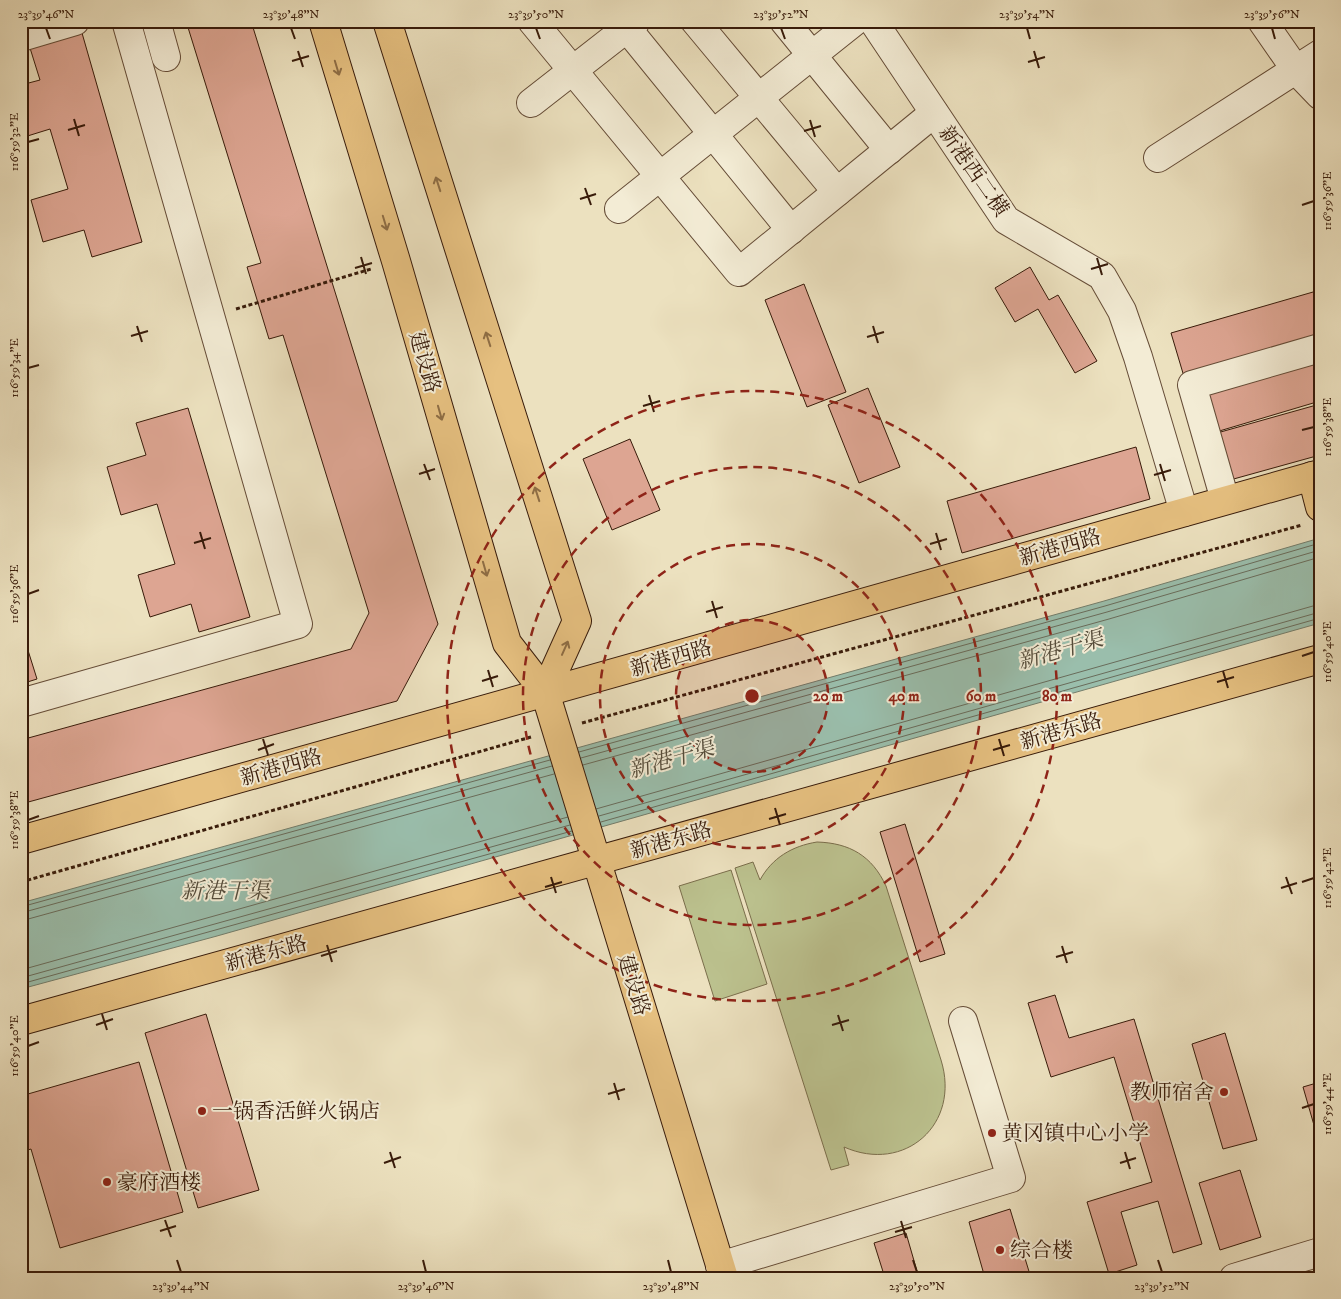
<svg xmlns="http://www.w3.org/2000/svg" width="1341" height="1299" font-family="'IM FELL DW Pica','Noto Serif SC',serif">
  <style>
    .green { fill: #bcc28f; stroke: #7a6e4c }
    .water { fill: #9abeac; stroke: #737d6b }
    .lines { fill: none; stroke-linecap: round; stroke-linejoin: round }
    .shore { stroke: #696c5b; stroke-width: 1 }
    .building { fill: #dda592; stroke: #381b0a }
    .minor-casing { stroke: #654c37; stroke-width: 30 }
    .major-casing { stroke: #381b0a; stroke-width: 30 }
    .path { stroke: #381b0a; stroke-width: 3; stroke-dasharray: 4 2.5; stroke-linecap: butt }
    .minor { stroke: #f3ecd5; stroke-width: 28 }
    .major { stroke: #e6c080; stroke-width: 28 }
    .oneway { stroke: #8f6e45 }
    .ticks { fill: none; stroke: #381b0a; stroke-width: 2 }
    .ring { fill: none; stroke: #8f2418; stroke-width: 2.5; stroke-dasharray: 9 6 }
    .poi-dot { fill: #8f2418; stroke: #f3ecd5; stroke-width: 2 }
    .labels { text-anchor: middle; stroke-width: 4; stroke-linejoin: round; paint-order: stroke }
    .street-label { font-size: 21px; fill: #381b0a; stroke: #f3ecd5 }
    .poi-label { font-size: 21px; fill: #381b0a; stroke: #f3ecd5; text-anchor: start }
    .water-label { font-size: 22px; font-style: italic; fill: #554c3b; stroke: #f3ecd5 }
    .centre { fill: #8f2418; stroke: #f3ecd5; stroke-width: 2.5 }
    .ring-label { font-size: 15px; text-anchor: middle; font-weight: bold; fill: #8f2418; stroke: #f3ecd5; stroke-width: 4; stroke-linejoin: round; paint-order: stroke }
    .neatline { fill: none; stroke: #381b0a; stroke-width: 2 }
    .ticks-label { font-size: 12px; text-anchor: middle; fill: #381b0a }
  </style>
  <rect width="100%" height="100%" fill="#ece1bf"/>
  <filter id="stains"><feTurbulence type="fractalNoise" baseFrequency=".004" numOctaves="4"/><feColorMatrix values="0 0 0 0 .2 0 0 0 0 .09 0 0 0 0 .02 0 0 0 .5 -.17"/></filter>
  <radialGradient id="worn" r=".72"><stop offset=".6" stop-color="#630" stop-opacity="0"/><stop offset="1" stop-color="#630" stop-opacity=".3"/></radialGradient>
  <g class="green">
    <path d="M817,842C850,843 872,856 886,886L941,1060C961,1124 905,1174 844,1147L849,1165L831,1170L735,868L753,862L760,880C772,858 792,846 817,842Z"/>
    <path d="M731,870L767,984L715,1001L679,886Z"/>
  </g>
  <path class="water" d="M1320,538V623L217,936L21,989V903L1104,601Z"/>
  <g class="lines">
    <g class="shore">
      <path d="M579,752L1105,606L1320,543"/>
      <path d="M581,758L1107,612L1320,550"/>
      <path d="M583,765L1109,619L1320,557"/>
      <path d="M596,809L1320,604"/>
      <path d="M599,816L1320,612"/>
      <path d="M601,822L1320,618"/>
      <path d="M21,907L550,760"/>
      <path d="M21,913L552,766"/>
      <path d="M21,921L554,774"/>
      <path d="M21,970L568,817"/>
      <path d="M21,978L570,825"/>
      <path d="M21,984L572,831"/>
    </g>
  </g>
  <g class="building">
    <path d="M186,21H251L438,624L397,701L21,804V740L351,649L369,613L283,335L269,339L247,267L261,263Z"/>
    <path d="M82,33L142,242L92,257L84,230L43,242L31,200L68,189L50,129L21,138V85L40,80L30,48Z"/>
    <path d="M1030,267L1049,300L1058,295L1097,361L1075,373L1038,309L1015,322L995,288Z"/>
    <path d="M804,284L846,392L807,407L765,300Z"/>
    <path d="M1320,290V340L1185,380L1171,333Z"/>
    <path d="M1320,355V401L1216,432L1203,389Z"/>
    <path d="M868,388L900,467L859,483L828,405Z"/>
    <path d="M1320,404V455L1230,480L1217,433Z"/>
    <path d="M188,408L250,617L199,632L191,604L150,617L138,575L175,564L157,504L121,515L107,467L146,455L136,423Z"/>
    <path d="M630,439L660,510L612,530L583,459Z"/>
    <path d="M1136,447L1150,499L962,553L947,501Z"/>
    <path d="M21,628L37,679L21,684Z"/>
    <path d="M905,824L945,954L920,962L880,832Z"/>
    <path d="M1320,985V1008L1314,987Z"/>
    <path d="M1055,995L1069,1038L1134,1019L1202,1244L1173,1253L1158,1201L1121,1212L1137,1265L1109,1274L1087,1202L1152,1182L1114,1057L1051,1077L1028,1003Z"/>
    <path d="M206,1014L259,1190L198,1208L145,1033Z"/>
    <path d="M1225,1033L1257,1140L1223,1149L1192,1044Z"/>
    <path d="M139,1062L183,1212L60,1248L31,1149L21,1152V1096Z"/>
    <path d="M1320,1082V1146L1303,1087Z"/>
    <path d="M1240,1170L1261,1237L1220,1250L1199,1183Z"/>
    <path d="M1010,1209L1031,1278H985L969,1222Z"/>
    <path d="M906,1233L919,1278H885L874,1243Z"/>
  </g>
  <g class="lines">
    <g class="minor-casing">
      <g id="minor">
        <path d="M156,21L166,57"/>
        <path d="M532,21L739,272L934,113"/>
        <path d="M621,21L791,230"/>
        <path d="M695,21L837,192"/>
        <path d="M784,21L889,150"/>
        <path d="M873,21L1006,220L1102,276L1122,311L1138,357L1184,512"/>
        <path d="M1262,21L1296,70L1320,95"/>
        <path d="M21,37L75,21"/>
        <path d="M531,103L636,21"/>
        <path d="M1158,158L1320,54"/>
        <path d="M619,209L855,21"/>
        <path d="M1225,500L1192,385L1320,348"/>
        <path d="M21,703L298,624L126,21"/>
        <path d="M720,1266L1011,1178L963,1021"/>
        <path d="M1234,1278L1320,1252"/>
      </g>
    </g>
    <g class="major-casing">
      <g id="major">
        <path d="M323,21L396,261L507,643L545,692L724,1278"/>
        <path d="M387,21L577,621L545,692"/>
        <path d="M1312,476L1320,507"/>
        <path d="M21,840L1320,474"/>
        <path d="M21,1021L1320,659"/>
      </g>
    </g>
    <g class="path">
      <path d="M236,309L371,269"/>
      <path d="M582,723L1302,525"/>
      <path d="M21,882L531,737"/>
    </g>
    <use href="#minor" class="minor"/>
    <use href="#major" class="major"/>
  </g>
  <defs><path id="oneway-shaft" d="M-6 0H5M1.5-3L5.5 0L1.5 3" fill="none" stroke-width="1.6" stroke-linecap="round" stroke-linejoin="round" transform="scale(1.25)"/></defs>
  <g class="oneway">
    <use href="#oneway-shaft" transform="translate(337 68) rotate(73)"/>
    <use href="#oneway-shaft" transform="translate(438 184) rotate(-108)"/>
    <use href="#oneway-shaft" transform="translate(385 223) rotate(73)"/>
    <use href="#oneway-shaft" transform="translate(488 339) rotate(-108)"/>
    <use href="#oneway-shaft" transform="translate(440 413) rotate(74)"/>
    <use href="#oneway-shaft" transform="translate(537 494) rotate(-108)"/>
    <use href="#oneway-shaft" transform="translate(485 569) rotate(74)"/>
    <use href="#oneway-shaft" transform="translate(565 648) rotate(-66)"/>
  </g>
  <path class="ticks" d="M46,28L50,39M291,28L295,39M536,28L540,39M781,28L785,39M1027,28L1030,39M1272,28L1275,39M298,51L303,67M1034,51L1039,68M292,61L309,56M1028,62L1045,57M74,119L79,136M810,120L815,137M68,130L85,125M804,131L821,126M28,142L39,139M585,188L591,205M580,199L596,194M1302,205L1314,201M361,257L366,274M1097,258L1102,275M355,268L372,263M1091,269L1108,264M137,326L142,342M873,326L878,343M131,336L148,331M867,337L884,332M28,368L39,365M649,395L654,412M643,406L660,401M1302,430L1314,427M424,464L430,480M1160,464L1165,481M419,474L435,469M1154,475L1171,470M200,532L205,549M936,533L941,550M194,543L211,538M930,544L947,539M28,594L39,590M712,601L717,618M706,612L723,607M1302,656L1314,652M488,670L493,687M1223,671L1228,688M482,681L498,676M1217,682L1234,677M263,739L268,755M999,739L1004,756M258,750L274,744M993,750L1010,745M775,808L780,825M769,819L786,814M28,820L39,816M551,877L556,893M1286,877L1292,894M1302,882L1314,878M545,887L562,882M1281,888L1297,883M327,945L332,962M1062,946L1067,963M321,956L337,951M1056,957L1073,952M102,1014L107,1030M838,1015L843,1031M96,1025L113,1019M832,1025L849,1020M28,1046L39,1042M614,1083L619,1100M608,1094L625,1089M1302,1108L1314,1104M390,1152L395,1168M1125,1152L1130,1169M384,1163L401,1157M1120,1163L1136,1158M165,1220L171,1237M901,1221L906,1238M160,1231L176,1226M895,1232L912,1227M177,1260L181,1272M423,1260L426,1272M668,1260L671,1272M913,1260L917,1272M1158,1260L1162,1272"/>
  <circle cx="752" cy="696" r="76" fill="#8f2418" fill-opacity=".12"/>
  <g class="ring">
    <circle cx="752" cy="696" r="76"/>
    <circle cx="752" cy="696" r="152"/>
    <circle cx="752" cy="696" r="229"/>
    <circle cx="752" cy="696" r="305"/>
  </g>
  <g class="poi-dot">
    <circle cx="1224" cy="1092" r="5"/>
    <circle cx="202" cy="1111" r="5"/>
    <circle cx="992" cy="1133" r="5"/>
    <circle cx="107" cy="1182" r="5"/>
    <circle cx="1000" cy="1250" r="5"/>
  </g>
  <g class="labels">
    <g class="street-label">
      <text transform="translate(974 171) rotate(55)" y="7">新港西二横</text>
      <text transform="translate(425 362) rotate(74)" y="7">建设路</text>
      <text transform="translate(1060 547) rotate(-16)" y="7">新港西路</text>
      <text transform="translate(671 658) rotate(-16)" y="7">新港西路</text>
      <text transform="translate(1061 731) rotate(-16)" y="7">新港东路</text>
      <text transform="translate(281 767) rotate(-16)" y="7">新港西路</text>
      <text transform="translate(671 840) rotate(-16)" y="7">新港东路</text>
      <text transform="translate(266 953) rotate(-15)" y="7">新港东路</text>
      <text transform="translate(634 985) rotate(73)" y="7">建设路</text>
    </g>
    <g class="poi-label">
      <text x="1214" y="1099" text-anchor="end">教师宿舍</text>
      <text x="212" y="1118">一锅香活鲜火锅店</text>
      <text x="1002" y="1140">黄冈镇中心小学</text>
      <text x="117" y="1189">豪府酒楼</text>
      <text x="1010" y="1257">综合楼</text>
    </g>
    <g class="water-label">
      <text transform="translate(1060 649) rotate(-16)" y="8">新港干渠</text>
      <text transform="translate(671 758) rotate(-16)" y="8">新港干渠</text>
      <text x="225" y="898">新港干渠</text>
    </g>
  </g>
  <circle cx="752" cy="696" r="8" class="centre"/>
  <g class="ring-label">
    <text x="828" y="701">20 m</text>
    <text x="904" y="701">40 m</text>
    <text x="981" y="701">60 m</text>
    <text x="1057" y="701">80 m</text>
  </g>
  <rect width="1341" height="1299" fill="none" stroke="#ece1bf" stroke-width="55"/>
  <rect x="28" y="28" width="1286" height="1244" class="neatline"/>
  <g class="ticks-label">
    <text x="46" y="18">23°39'46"N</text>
    <text x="291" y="18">23°39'48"N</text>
    <text x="536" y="18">23°39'50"N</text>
    <text x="781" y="18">23°39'52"N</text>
    <text x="1027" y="18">23°39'54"N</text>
    <text x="1272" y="18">23°39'56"N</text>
    <text transform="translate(14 142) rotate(-90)" y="4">116°59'32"E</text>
    <text transform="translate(1327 201) rotate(-90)" y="4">116°59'36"E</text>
    <text transform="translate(14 368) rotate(-90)" y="4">116°59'34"E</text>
    <text transform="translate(1327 427) rotate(-90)" y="4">116°59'38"E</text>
    <text transform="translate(14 594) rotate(-90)" y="4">116°59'36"E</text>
    <text transform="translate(1327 652) rotate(-90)" y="4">116°59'40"E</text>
    <text transform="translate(14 820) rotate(-90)" y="4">116°59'38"E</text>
    <text transform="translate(1327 878) rotate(-90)" y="4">116°59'42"E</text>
    <text transform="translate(14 1046) rotate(-90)" y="4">116°59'40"E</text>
    <text transform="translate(1327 1104) rotate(-90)" y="4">116°59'44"E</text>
    <text x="181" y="1290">23°39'44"N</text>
    <text x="426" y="1290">23°39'46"N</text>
    <text x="671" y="1290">23°39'48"N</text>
    <text x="917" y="1290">23°39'50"N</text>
    <text x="1162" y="1290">23°39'52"N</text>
  </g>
  <rect width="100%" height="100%" filter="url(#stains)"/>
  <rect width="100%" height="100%" fill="url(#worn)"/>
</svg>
